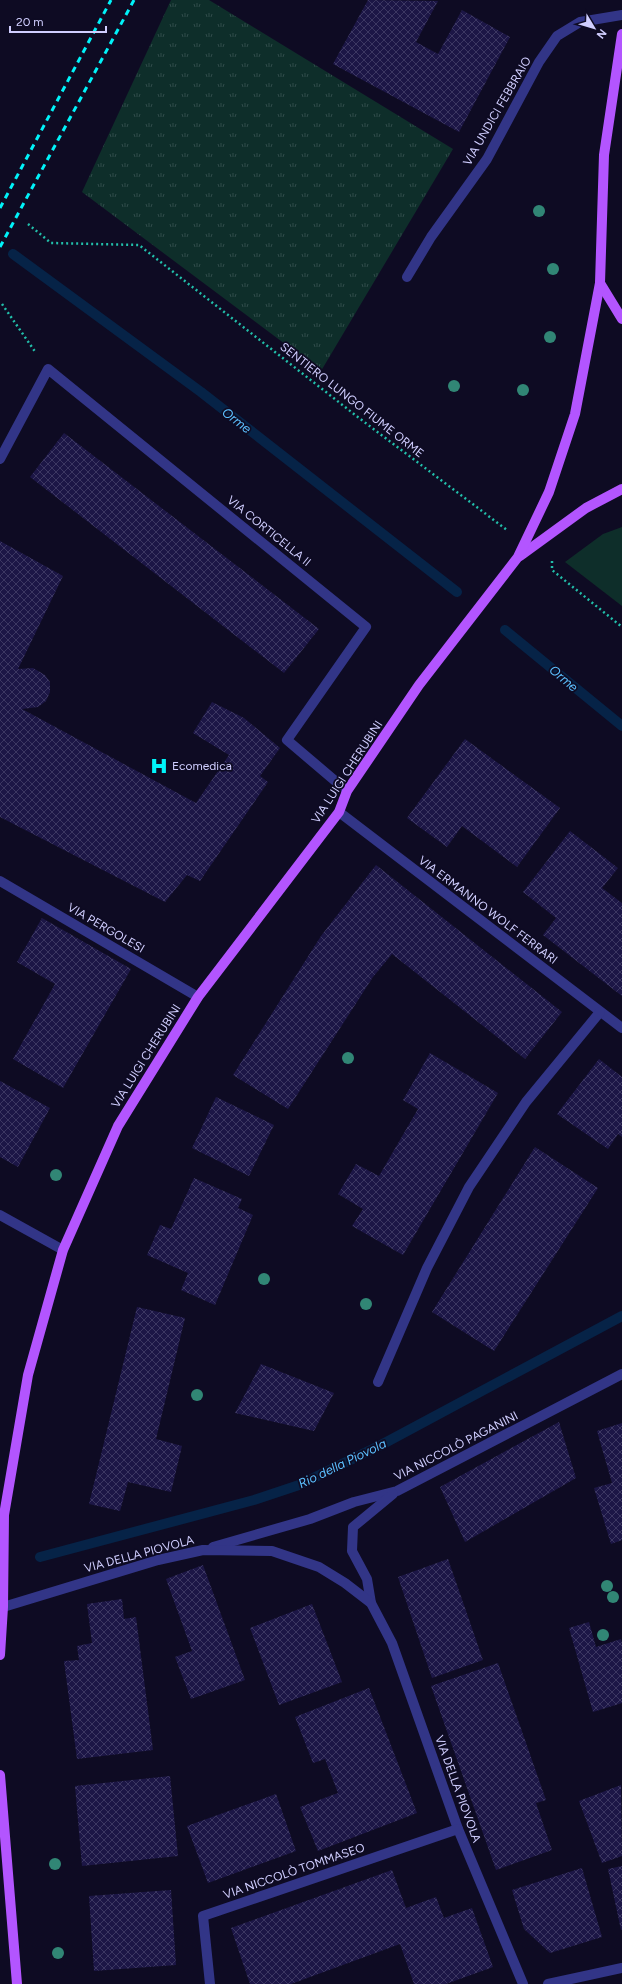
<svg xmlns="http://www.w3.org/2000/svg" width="622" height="1984" font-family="Figtree,sans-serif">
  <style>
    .grass { fill: url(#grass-tufts) }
    .green { fill: #0e2e2a }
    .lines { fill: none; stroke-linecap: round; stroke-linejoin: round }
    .stream { stroke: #062347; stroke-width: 10 }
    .building { fill: url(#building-cross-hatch) }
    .path { stroke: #22bfaa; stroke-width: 2.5; stroke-dasharray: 2 3; stroke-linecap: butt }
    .minor { stroke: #323587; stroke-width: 10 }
    .major { stroke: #b355ff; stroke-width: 10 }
    .rail { stroke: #00f3f9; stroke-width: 3; stroke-dasharray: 6 5; stroke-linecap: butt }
    .tree { fill: #318675 }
    .labels { text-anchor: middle; stroke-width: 3.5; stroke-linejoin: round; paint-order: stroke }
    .street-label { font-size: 12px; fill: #d0ceff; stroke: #0e0b23 }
    .poi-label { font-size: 12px; fill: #d0ceff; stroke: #0e0b23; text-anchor: start }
    .water-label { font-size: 13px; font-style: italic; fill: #5cc0ff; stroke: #0e0b23 }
  </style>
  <defs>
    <pattern id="grass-tufts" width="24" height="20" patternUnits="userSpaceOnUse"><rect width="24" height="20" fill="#0e2e2a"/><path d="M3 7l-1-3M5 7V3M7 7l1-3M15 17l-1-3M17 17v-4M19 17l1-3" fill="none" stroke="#304b4a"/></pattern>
    <pattern id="building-cross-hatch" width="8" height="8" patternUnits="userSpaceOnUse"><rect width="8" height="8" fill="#1c1646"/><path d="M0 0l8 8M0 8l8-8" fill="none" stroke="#3c3762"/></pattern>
  </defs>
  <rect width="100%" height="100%" fill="#0e0b23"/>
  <path class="grass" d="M171,0H209L453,149L321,371L82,192Z"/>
  <path class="green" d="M622,527V606L565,562L603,534Z"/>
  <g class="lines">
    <g class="stream">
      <path d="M13,254L201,392L457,592"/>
      <path d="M505,630L622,726"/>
      <path d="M40,1557L254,1500L299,1485L381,1445L622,1316"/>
    </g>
  </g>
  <g class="building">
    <path d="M368,0L438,1L416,42L438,54L462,10L510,37L459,132L333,64Z"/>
    <path d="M64,433L319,629L284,673L30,477Z"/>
    <path d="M0,541L63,576L18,669L33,668L45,675L50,682V692L46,701L38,707L22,709L196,803L229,755L193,733L212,702L244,718L280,748L260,776L268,782L200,881L187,875L165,902L0,817Z"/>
    <path d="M465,739L560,808L517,867L462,826L447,847L407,818Z"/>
    <path d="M570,831L618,868L602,888L622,903V996L543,935L556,918L523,892Z"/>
    <path d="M376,865L562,1012L525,1059L392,954L373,977L288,1109L233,1075L321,936Z"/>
    <path d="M42,918L131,969L63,1088L13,1059L55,984L17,962Z"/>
    <path d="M430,1053L498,1093L403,1255L352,1226L363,1209L338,1194L356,1164L379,1176L418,1109L403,1100Z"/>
    <path d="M599,1059L622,1077V1137L618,1134L608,1149L557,1114Z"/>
    <path d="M0,1081L50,1108L18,1167L0,1157Z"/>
    <path d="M216,1097L274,1125L249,1176L192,1148Z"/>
    <path d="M535,1147L598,1188L494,1351L432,1312Z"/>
    <path d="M194,1178L242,1199L238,1208L253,1215L215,1305L181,1290L188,1273L147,1255L160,1225L171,1229Z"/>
    <path d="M137,1307L185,1318L156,1439L182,1446L171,1492L128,1482L120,1511L89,1504Z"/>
    <path d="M261,1364L334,1393L314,1431L235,1413Z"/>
    <path d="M559,1422L576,1478L465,1542L440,1487Z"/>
    <path d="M622,1423V1540L611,1544L594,1488L612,1483L597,1431Z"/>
    <path d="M448,1559L483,1660L432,1678L398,1577Z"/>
    <path d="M203,1565L245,1680L191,1699L175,1657L192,1651L166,1579Z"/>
    <path d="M122,1599L124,1619L136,1617L153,1750L77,1759L64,1661L79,1660L77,1646L92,1643L87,1604Z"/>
    <path d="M312,1604L342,1682L279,1705L250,1628Z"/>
    <path d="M589,1622L596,1647L621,1639L622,1643V1703L593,1712L569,1628Z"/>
    <path d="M498,1663L546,1800L536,1803L552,1850L496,1870L431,1686Z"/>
    <path d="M369,1688L417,1813L318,1851L300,1807L338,1793L325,1759L313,1763L295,1717Z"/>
    <path d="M170,1776L178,1856L82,1866L75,1786Z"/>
    <path d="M621,1785L622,1856L602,1863L579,1801Z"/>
    <path d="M276,1794L296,1851L208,1883L187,1826Z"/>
    <path d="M622,1866V1930H621L608,1869Z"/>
    <path d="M582,1868L602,1937L550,1953L524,1929L512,1890Z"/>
    <path d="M392,1870L406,1908L436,1897L444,1918L472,1908L493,1967L446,1984H414L400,1944L291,1984H250L231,1928Z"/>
    <path d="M171,1890L176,1965L94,1971L89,1896Z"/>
  </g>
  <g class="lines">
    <g class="path">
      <path d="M28,224L51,243L139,245L359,418L507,530"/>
      <path d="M2,304L36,353"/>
      <path d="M552,561V570L622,627"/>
    </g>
    <g class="minor">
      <path d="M407,277L431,237L487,159L539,62L557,36L580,22L622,15"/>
      <path d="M0,459L48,369L366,627L287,740L347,791"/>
      <path d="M339,812L622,1028"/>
      <path d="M0,881L198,997"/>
      <path d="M0,1215L63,1250"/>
      <path d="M378,1382L427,1268L469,1187L526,1102L600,1012"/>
      <path d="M213,1547L310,1519L354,1502L397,1491L622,1374"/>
      <path d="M371,1603L367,1579L352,1551L353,1527L393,1494"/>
      <path d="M0,1608L158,1560L203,1550L272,1551L319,1567L345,1583L371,1603L392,1643L458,1829L523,1984"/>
      <path d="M210,1984L203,1916L458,1829"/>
      <path d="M548,1984L622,1968"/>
    </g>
    <g class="major">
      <path d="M600,283L622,319"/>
      <path d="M520,556L586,508L622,489"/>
      <path d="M0,1655L3,1607L4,1515L28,1375L63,1250L118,1126L198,997L339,812L347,791L419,685L518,557L549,492L575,414L600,283L604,155L622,34"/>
      <path d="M0,1775L17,1984"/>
    </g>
    <g class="rail">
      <path d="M0,208L111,0"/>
      <path d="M0,247L134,0"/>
    </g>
  </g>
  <g class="tree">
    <circle cx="539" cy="211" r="6"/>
    <circle cx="553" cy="269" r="6"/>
    <circle cx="550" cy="337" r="6"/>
    <circle cx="454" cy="386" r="6"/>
    <circle cx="523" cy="390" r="6"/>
    <circle cx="348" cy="1058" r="6"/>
    <circle cx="56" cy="1175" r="6"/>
    <circle cx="264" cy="1279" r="6"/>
    <circle cx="366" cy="1304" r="6"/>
    <circle cx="197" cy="1395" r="6"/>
    <circle cx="607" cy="1586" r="6"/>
    <circle cx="613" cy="1597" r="6"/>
    <circle cx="603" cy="1635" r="6"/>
    <circle cx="55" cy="1864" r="6"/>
    <circle cx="58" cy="1953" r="6"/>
  </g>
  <defs>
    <g id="hospital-bare" transform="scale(1.38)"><path d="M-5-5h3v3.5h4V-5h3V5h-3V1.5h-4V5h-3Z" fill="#00f3f9" stroke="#0e0b23" stroke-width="2.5" paint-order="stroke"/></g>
  </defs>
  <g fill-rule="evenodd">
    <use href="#hospital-bare" x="159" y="766"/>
  </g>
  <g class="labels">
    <g class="street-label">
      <text transform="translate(497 111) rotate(-60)" y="4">VIA UNDICI FEBBRAIO</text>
      <text transform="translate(352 400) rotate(38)" y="4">SENTIERO LUNGO FIUME ORME</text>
      <text transform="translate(269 531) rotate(39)" y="4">VIA CORTICELLA II</text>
      <text transform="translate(347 772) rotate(-57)" y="4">VIA LUIGI CHERUBINI</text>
      <text transform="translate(488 910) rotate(37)" y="4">VIA ERMANNO WOLF FERRARI</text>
      <text transform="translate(106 928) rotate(30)" y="4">VIA PERGOLESI</text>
      <text transform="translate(146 1056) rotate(-58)" y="4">VIA LUIGI CHERUBINI</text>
      <text transform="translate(456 1446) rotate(-27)" y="4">VIA NICCOLÒ PAGANINI</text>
      <text transform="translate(139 1554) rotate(-15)" y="4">VIA DELLA PIOVOLA</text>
      <text transform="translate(458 1789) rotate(70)" y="4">VIA DELLA PIOVOLA</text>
      <text transform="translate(294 1871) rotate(-19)" y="4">VIA NICCOLÒ TOMMASEO</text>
    </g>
    <g class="poi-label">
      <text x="172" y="770">Ecomedica</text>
    </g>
    <g class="water-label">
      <text transform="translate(237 420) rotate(38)" y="5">Orme</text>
      <text transform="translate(564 678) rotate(40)" y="5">Orme</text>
      <text transform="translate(342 1463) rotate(-26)" y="5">Rio della Piovola</text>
    </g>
  </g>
  <g transform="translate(594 28) rotate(128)" stroke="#0e0b23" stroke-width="3" paint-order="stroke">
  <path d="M0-3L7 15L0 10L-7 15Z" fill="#d0ceff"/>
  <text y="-6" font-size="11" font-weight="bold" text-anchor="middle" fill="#d0ceff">N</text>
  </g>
  <path d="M10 26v6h96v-6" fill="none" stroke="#d0ceff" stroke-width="2"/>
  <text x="16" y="26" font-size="12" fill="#d0ceff" stroke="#0e0b23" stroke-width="3" paint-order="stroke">20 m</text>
</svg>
